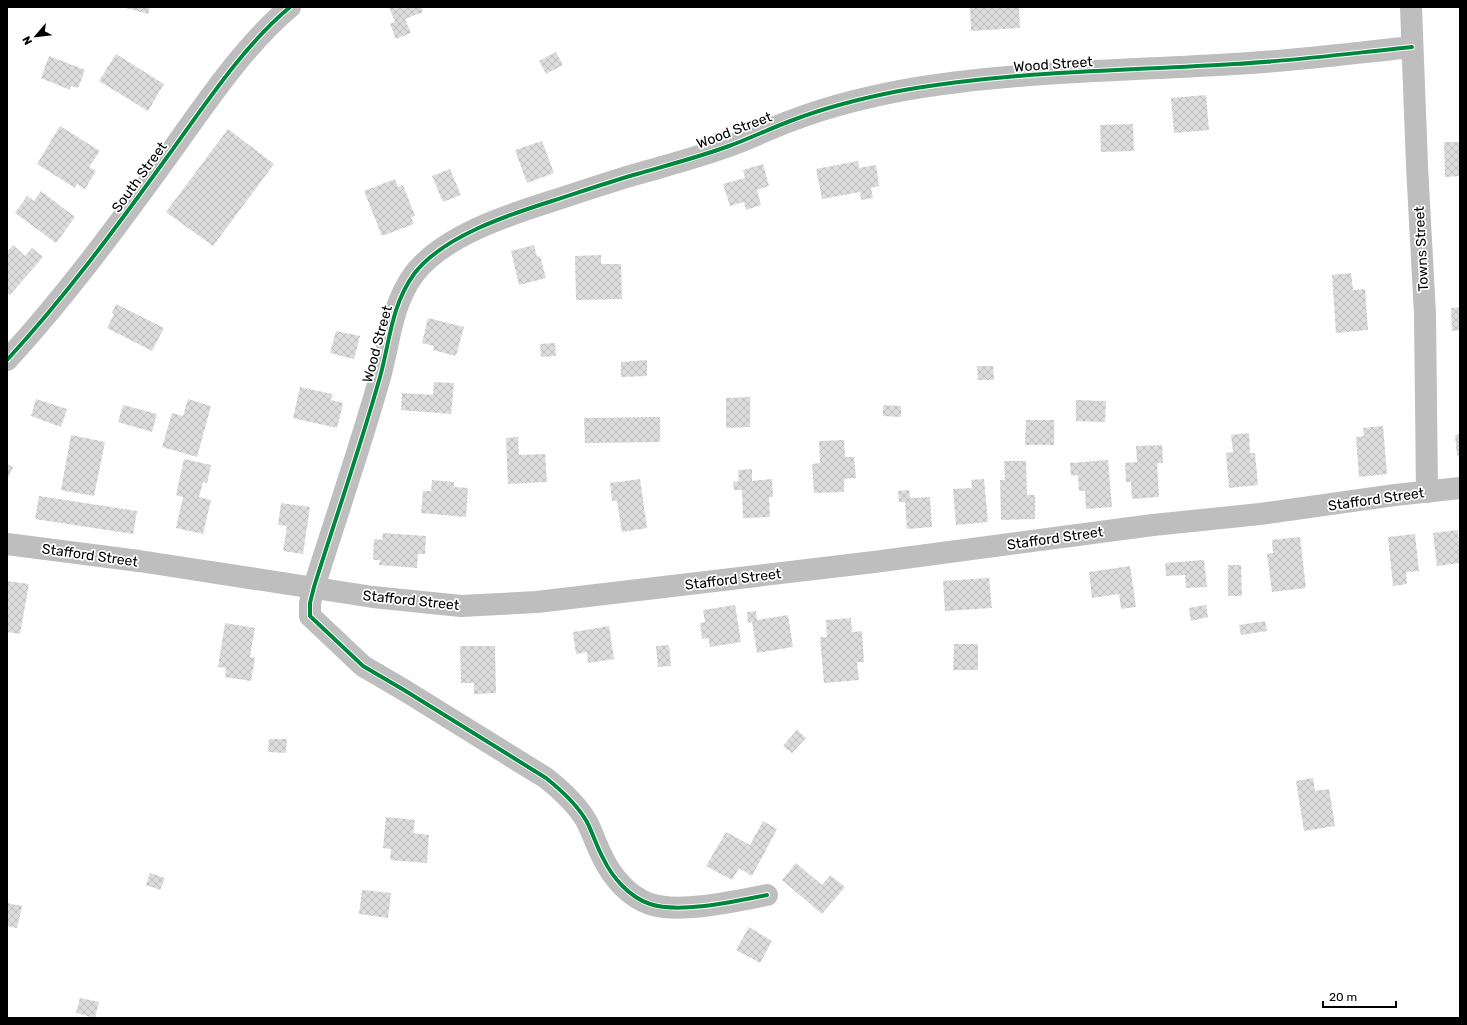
<svg xmlns="http://www.w3.org/2000/svg" width="1467" height="1025" font-family="Rubik,sans-serif">
  <style>
    .building { fill: url(#building-cross-hatch) }
    .lines { fill: none; stroke-linecap: round; stroke-linejoin: round }
    .minor { stroke: #bebebe; stroke-width: 22 }
    .cycleway-casing { stroke: #fff; stroke-width: 6 }
    .cycleway { stroke: #00873e; stroke-width: 4 }
    .labels { text-anchor: middle; stroke-width: 3.5; stroke-linejoin: round; paint-order: stroke }
    .street-label { font-size: 14px; fill: #000; stroke: #fff }
  </style>
  <defs>
    <pattern id="building-cross-hatch" width="8" height="8" patternUnits="userSpaceOnUse"><rect width="8" height="8" fill="#dcdcdc"/><path d="M0 0l8 8M0 8l8-8" fill="none" stroke="#bbb"/></pattern>
  </defs>
  <rect width="100%" height="100%" fill="#fff"/>
  <g class="building">
    <path d="M122,7H150L148,14Z"/>
    <path d="M389,7H421L423,12L405,19L411,33L396,39L390,24L395,22Z"/>
    <path d="M970,7H1019L1020,28L971,31Z"/>
    <path d="M556,52L563,65L546,74L539,61Z"/>
    <path d="M116,54L164,84L148,111L99,81Z"/>
    <path d="M49,56L85,70L78,88L71,86L70,90L41,78Z"/>
    <path d="M1206,95L1209,130L1174,133L1171,98Z"/>
    <path d="M1133,124L1134,151L1101,152L1100,125Z"/>
    <path d="M60,126L100,151L89,167L96,171L85,189L77,184L75,188L37,164Z"/>
    <path d="M228,129L274,164L213,246L166,212Z"/>
    <path d="M542,141L554,173L527,183L515,150Z"/>
    <path d="M1444,142H1460V176L1445,177Z"/>
    <path d="M858,161L859,168L876,165L879,186L871,188L873,198L861,200L860,192L822,199L816,169Z"/>
    <path d="M763,164L769,186L757,190L761,205L746,210L744,202L730,206L723,184L745,178L743,170Z"/>
    <path d="M450,169L461,195L443,202L432,176Z"/>
    <path d="M395,179L398,187L403,185L415,216L411,217L414,224L382,236L364,191Z"/>
    <path d="M41,191L75,217L56,243L15,213L27,196L34,201Z"/>
    <path d="M13,245L25,256L32,248L43,257L10,295L7,293V252Z"/>
    <path d="M534,245L537,257L540,256L546,278L519,285L511,251Z"/>
    <path d="M601,255V264H621L622,299L576,300L575,256Z"/>
    <path d="M1351,273L1353,290L1365,289L1368,330L1336,333L1332,275Z"/>
    <path d="M116,304L164,328L152,351L107,328L114,314L112,313Z"/>
    <path d="M1460,307V330L1452,331L1451,308Z"/>
    <path d="M428,318L464,327L456,356L433,350L434,346L422,343Z"/>
    <path d="M336,331L360,336L354,359L330,353Z"/>
    <path d="M555,343L556,356L541,357L540,344Z"/>
    <path d="M647,360V376L621,377V362Z"/>
    <path d="M977,366H993L994,380H978Z"/>
    <path d="M434,382L454,383L451,414L401,410L402,393L433,395Z"/>
    <path d="M300,387L332,394L331,400L343,403L337,428L293,418Z"/>
    <path d="M750,397V427L726,428V398Z"/>
    <path d="M36,399L67,409L61,427L31,416Z"/>
    <path d="M188,399L211,406L197,457L162,447L172,413L183,416Z"/>
    <path d="M1076,400L1106,401L1105,422L1076,421Z"/>
    <path d="M123,405L157,414L152,432L118,422Z"/>
    <path d="M883,405L901,406V417L883,416Z"/>
    <path d="M660,417V442L585,443L584,418Z"/>
    <path d="M1026,420H1054V445H1025Z"/>
    <path d="M1383,426L1387,474L1359,477L1356,437L1364,436L1363,428Z"/>
    <path d="M1249,433L1250,453H1255L1258,485L1229,488L1226,453L1233,452L1231,435Z"/>
    <path d="M1460,434V455L1457,456L1455,435Z"/>
    <path d="M71,435L105,442L94,496L61,490Z"/>
    <path d="M518,437L519,455L545,454L547,482L508,484L506,438Z"/>
    <path d="M844,440L845,457H854L856,478L844,479V492L814,493L812,464L820,463L819,441Z"/>
    <path d="M1162,445L1163,463H1157L1159,497L1132,499L1131,482H1126L1125,463L1137,462L1136,446Z"/>
    <path d="M184,459L211,465L207,483L203,482L199,497L211,500L203,534L176,528L183,497L176,495Z"/>
    <path d="M1108,460L1112,507L1086,509L1085,491H1079L1078,475L1071,476L1070,463Z"/>
    <path d="M1004,461H1026L1027,495H1035V519L1001,520L1000,480H1005Z"/>
    <path d="M7,464L13,467L7,480Z"/>
    <path d="M752,469V481L772,479L773,497H769L770,517L743,518L742,490H734L733,482L739,481L738,470Z"/>
    <path d="M640,479L647,528L622,532L617,501H612L610,483Z"/>
    <path d="M984,479L988,522L956,525L953,489L972,488L971,480Z"/>
    <path d="M432,480L454,482V487L468,488L466,517L421,513L423,491H431Z"/>
    <path d="M909,490L910,498L930,497L932,527L907,529L905,502H899L898,491Z"/>
    <path d="M39,496L137,511L133,534L35,519Z"/>
    <path d="M281,503L310,507L303,554L283,551L287,526L278,525Z"/>
    <path d="M1458,530L1460,563L1437,566L1433,533Z"/>
    <path d="M383,533L426,536L425,554H418L417,568L379,565L380,560H373L374,539L382,540Z"/>
    <path d="M1415,534L1419,571L1406,572L1407,584L1393,586L1388,537Z"/>
    <path d="M1300,537L1306,588L1272,592L1267,554L1273,553L1272,540Z"/>
    <path d="M1204,560L1207,587L1186,588L1185,575L1166,576L1165,563Z"/>
    <path d="M1228,565H1241L1242,596H1228Z"/>
    <path d="M1130,566L1136,607L1121,609L1119,594L1092,598L1089,572Z"/>
    <path d="M989,578L992,608L945,611L943,581Z"/>
    <path d="M7,581L29,584L20,634L7,632Z"/>
    <path d="M735,605L741,642L710,647L708,638L702,639L700,623L705,622L703,610Z"/>
    <path d="M1206,605L1208,617L1191,621L1189,608Z"/>
    <path d="M756,611L757,620L788,615L793,647L757,653L752,622L748,623L747,612Z"/>
    <path d="M851,618L852,632L862,631L864,662H857L859,680L824,683L820,637H827L826,620Z"/>
    <path d="M1265,621L1267,631L1241,635L1239,625Z"/>
    <path d="M225,623L255,628L250,657L255,658L251,681L225,677L226,668L218,667Z"/>
    <path d="M609,626L614,659L588,663L587,652L576,654L573,632Z"/>
    <path d="M954,644H978V670H953Z"/>
    <path d="M669,645L671,666L658,667L656,646Z"/>
    <path d="M460,646H495L496,693L474,694V683H461Z"/>
    <path d="M797,730L806,738L792,753L783,746Z"/>
    <path d="M269,739H287L286,753L268,752Z"/>
    <path d="M1313,778L1315,791L1329,789L1335,826L1304,831L1296,781Z"/>
    <path d="M386,817L415,820L413,833L429,835L427,863L390,860L391,849L383,848Z"/>
    <path d="M763,821L777,829L752,876L739,868L732,880L706,866L726,832L750,845Z"/>
    <path d="M796,863L822,885L830,875L845,887L822,914L782,880Z"/>
    <path d="M150,873L165,878L160,890L146,885Z"/>
    <path d="M362,890L391,893L388,918L359,914Z"/>
    <path d="M7,903L22,906L17,928L7,926L8,913L7,912Z"/>
    <path d="M749,927L772,941L760,963L736,950Z"/>
    <path d="M80,998L99,1002L95,1018L76,1013Z"/>
  </g>
  <g class="lines">
    <g class="minor">
      <path d="M1411,7L1417,166L1425,314L1427,492"/>
      <path d="M7,360C65,297 115,229 165,160C202,109 242,47 290,7"/>
      <path d="M7,544L139,561L373,597L461,606L537,602L874,562L1153,525L1260,514L1395,495L1460,488"/>
      <path d="M767,895C736,901 680,914 650,904C629,897 612,877 603,858C597,847 593,834 587,822C577,804 561,790 546,778L404,690L363,666L310,616V603L314,587C336,517 360,448 380,377C390,341 391,306 414,274C443,236 508,215 552,201C580,192 609,182 637,174C668,165 699,157 729,146C751,138 771,128 793,120C827,107 863,98 899,91C1008,71 1124,71 1234,64C1294,61 1353,53 1412,47"/>
    </g>
    <g class="cycleway-casing">
      <g id="cycleway">
        <path d="M7,360C65,297 115,229 165,160C202,109 242,47 290,7"/>
        <path d="M767,895C736,901 680,914 650,904C629,897 612,877 603,858C597,847 593,834 587,822C577,804 561,790 546,778L404,690L363,666L310,616V603L314,587C336,517 360,448 380,377C390,341 391,306 414,274C443,236 508,215 552,201C580,192 609,182 637,174C668,165 699,157 729,146C751,138 771,128 793,120C827,107 863,98 899,91C1008,71 1124,71 1234,64C1294,61 1353,53 1412,47"/>
      </g>
    </g>
    <use href="#cycleway" class="cycleway"/>
  </g>
  <g class="labels">
    <g class="street-label">
      <text transform="translate(1053 64) rotate(-4)" y="5">Wood Street</text>
      <text transform="translate(734 130) rotate(-21)" y="5">Wood Street</text>
      <text transform="translate(139 177) rotate(-54)" y="5">South Street</text>
      <text transform="translate(1421 249) rotate(-93)" y="5">Towns Street</text>
      <text transform="translate(377 344) rotate(-75)" y="5">Wood Street</text>
      <text transform="translate(1376 499) rotate(-8)" y="5">Stafford Street</text>
      <text transform="translate(1055 538) rotate(-8)" y="5">Stafford Street</text>
      <text transform="translate(90 555) rotate(8)" y="5">Stafford Street</text>
      <text transform="translate(733 579) rotate(-7)" y="5">Stafford Street</text>
      <text transform="translate(411 600) rotate(6)" y="5">Stafford Street</text>
    </g>
  </g>
  <rect width="1467" height="1025" fill="none" stroke="#000000" stroke-width="16"/>
  <g transform="translate(36 36) rotate(242)" stroke="#ffffff" stroke-width="3" paint-order="stroke">
  <path d="M0-3L7 15L0 10L-7 15Z" fill="#000000"/>
  <text y="-6" font-size="11" font-weight="bold" text-anchor="middle" fill="#000000">N</text>
  </g>
  <path d="M1323 1001v6h73v-6" fill="none" stroke="#000000" stroke-width="2"/>
  <text x="1329" y="1001" font-size="12" fill="#000000" stroke="#ffffff" stroke-width="3" paint-order="stroke">20 m</text>
</svg>
